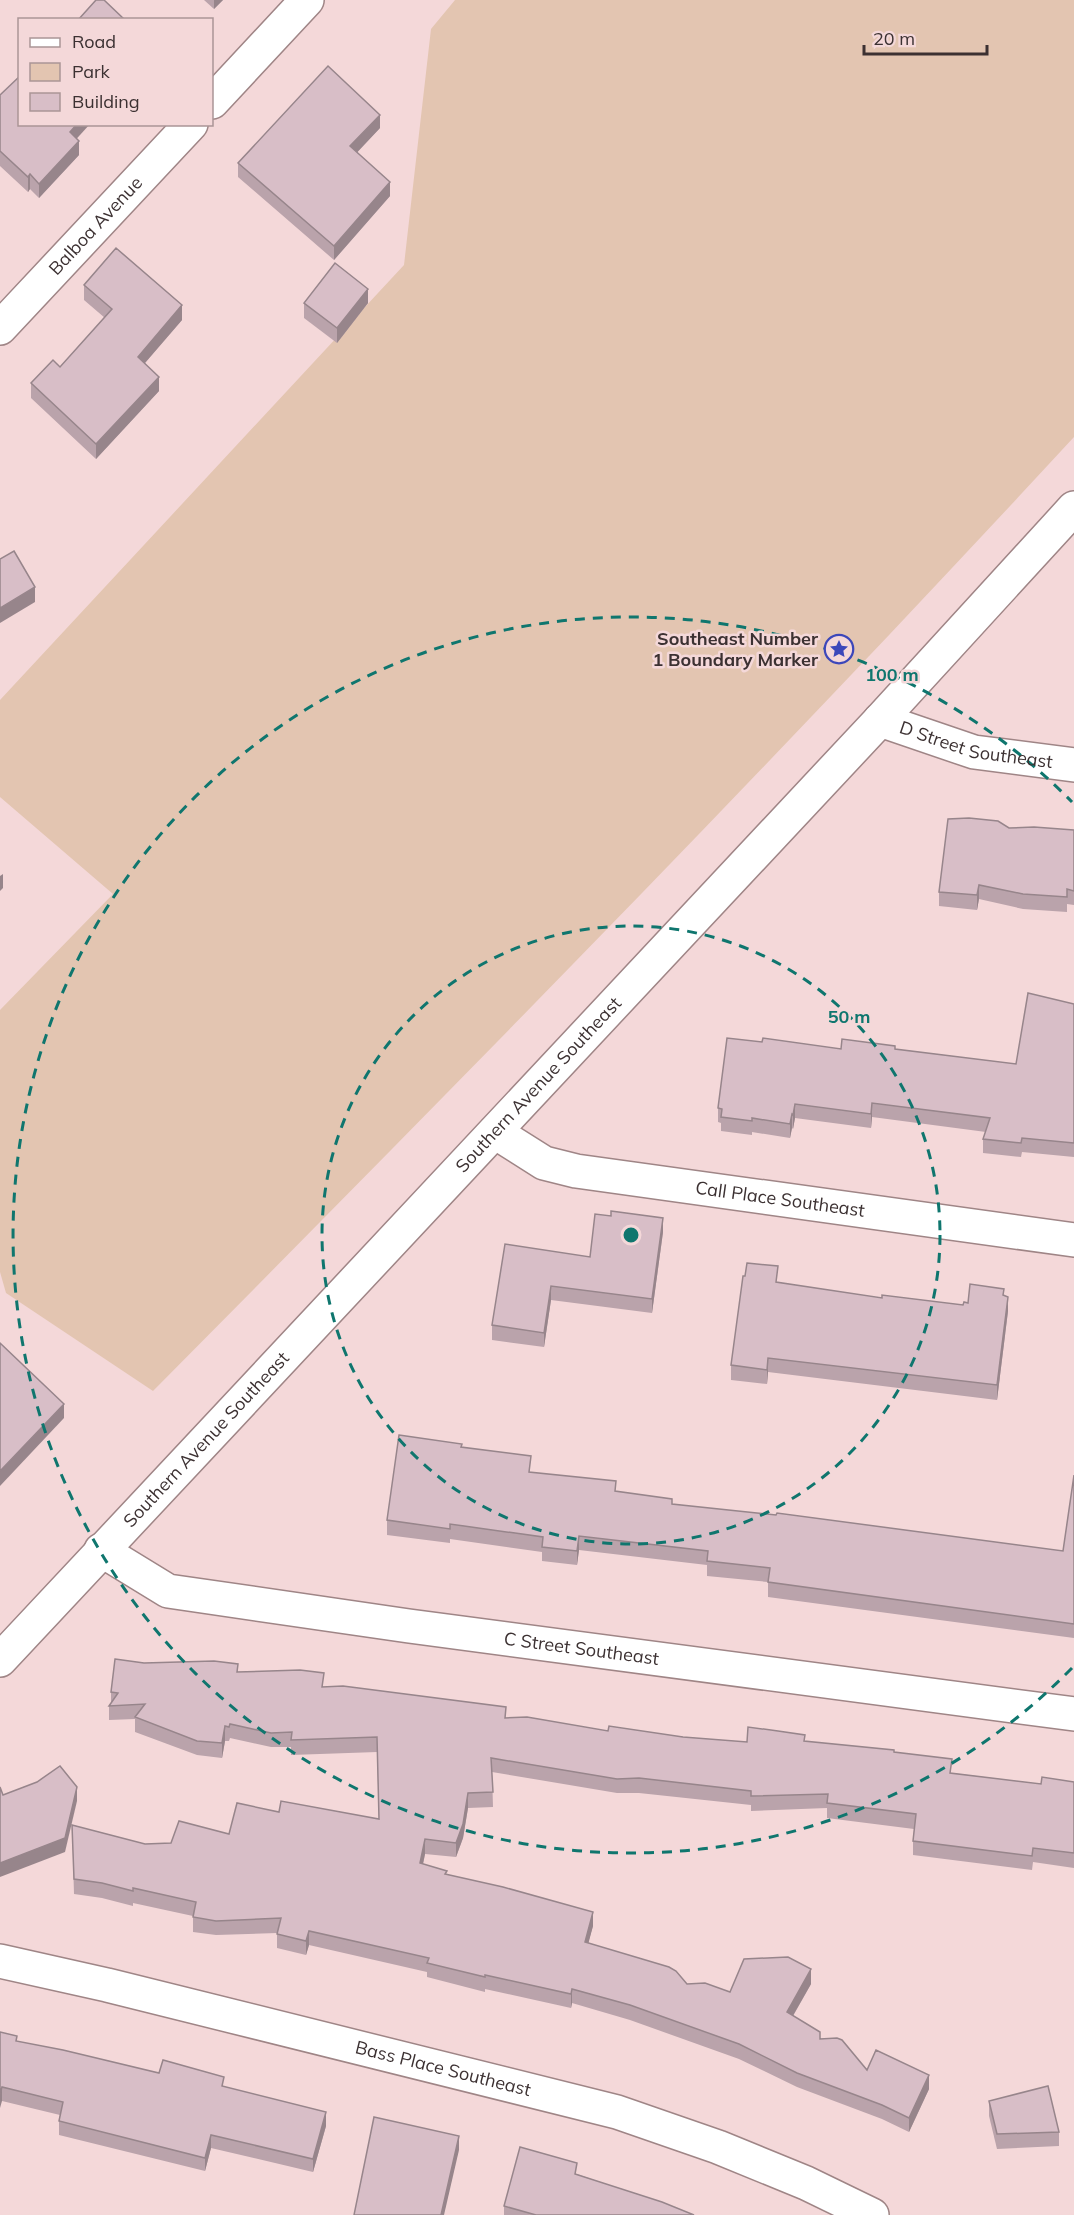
<svg xmlns="http://www.w3.org/2000/svg" width="1074" height="2215" font-family="Mulish,sans-serif">
  <style>
    .green { fill: #e3c5b1 }
    .lines { fill: none; stroke-linecap: round; stroke-linejoin: round }
    .minor-casing { stroke: #9f8586; stroke-width: 36 }
    .secondary-casing { stroke: #9f8586; stroke-width: 36 }
    .minor { stroke: #fff; stroke-width: 33 }
    .secondary { stroke: #fff; stroke-width: 33 }
    .wall { fill: #baa3ab }
    .shaded-wall { fill: #97858b }
    .building { fill: #d8bec7; stroke: #97858b; stroke-width: 1.5 }
    .ring { fill: none; stroke: #0f766e; stroke-width: 3; stroke-dasharray: 10 8 }
    .labels { text-anchor: middle; stroke-width: 5; stroke-linejoin: round; paint-order: stroke }
    .street-label { font-size: 18px; fill: #3c3132; stroke: #f4d8d9 }
    .poi-label { font-size: 18px; font-weight: bold; fill: #3c3132; stroke: #f4d8d9; text-anchor: end }
    .centre { fill: #0f766e; stroke: #f4d8d9; stroke-width: 3 }
    .ring-label { font-size: 18px; text-anchor: middle; font-weight: bold; fill: #0f766e; stroke: #f4d8d9; stroke-width: 5; stroke-linejoin: round; paint-order: stroke }
  </style>
  <rect width="100%" height="100%" fill="#f4d8d9"/>
  <path class="green" d="M455,0H1074V437C774,762 464,1077 153,1391L6,1293L0,1272V1010L113,894L0,797V700L404,265L431,29Z"/>
  <g class="lines">
    <g class="minor-casing">
      <g id="minor">
        <path d="M212,102L307,0"/>
        <path id="s1" d="M0,328L191,124"/>
        <path id="s2" d="M880,720L974,752L1074,765"/>
        <path id="s3" d="M495,1132L544,1163L576,1171L1074,1240"/>
        <path id="s4" d="M101,1550L168,1591L409,1626L1074,1714"/>
        <path id="s5" d="M0,1961L107,1985L617,2112L718,2147L806,2183L872,2215"/>
      </g>
    </g>
    <g class="secondary-casing">
      <g id="secondary">
        <path id="s6" d="M0,1660L880,720L1074,508"/>
      </g>
    </g>
    <use href="#minor" class="minor"/>
    <use href="#secondary" class="secondary"/>
  </g>
  <g class="wall">
    <path d="M204,0H223L214,9Z"/>
    <path d="M0,95L77,139L79,155L39,198L30,189L28,192L0,166Z"/>
    <path d="M380,128L357,152L390,196L334,260L238,177V163Z"/>
    <path d="M84,285L182,320L145,363L159,391L96,459L31,398V383L60,367L105,318L84,300Z"/>
    <path d="M304,303H368L337,343L304,318Z"/>
    <path d="M1009,828L1074,830V905L1067,904V912L1023,909L979,899L977,910L939,906V892Z"/>
    <path d="M1074,1004V1157L1022,1152L1021,1157L983,1153V1139L986,1132L872,1117L871,1128L795,1118L793,1129L792,1128L790,1138L752,1132V1135L721,1131V1123L718,1122V1108L762,1042L841,1049H895L1016,1064Z"/>
    <path d="M663,1232L652,1313L551,1300L544,1347L492,1340V1325L590,1257Z"/>
    <path d="M745,1276L778,1283L882,1298L963,1305L1004,1296L1008,1311L997,1400L768,1372L767,1384L731,1380V1365Z"/>
    <path d="M462,1447L531,1472L672,1505L1063,1551L1074,1475V1638L768,1597V1582L707,1576V1565L579,1550L577,1565L542,1561V1552L450,1539V1543L387,1535V1520Z"/>
    <path d="M144,1663L238,1672L506,1718L608,1731L747,1742L805,1741L894,1752L952,1773L1041,1784L1074,1782V1868L1033,1862L1032,1870L913,1855V1841L914,1829L827,1818V1808L751,1811V1805L639,1793H617L492,1772L493,1807L468,1808L463,1838L456,1857L425,1854L423,1864L447,1875L593,1926L588,1943L687,1984L730,1992L811,1984L793,2016L820,2039L867,2070L929,2089L909,2132L882,2119L797,2087L739,2059L630,2020L572,2003L571,2008L485,1989V1992L427,1977V1972L309,1945L306,1955L277,1948V1933L216,1935L193,1932V1916L133,1903V1906L102,1898L74,1894L72,1825L145,1844L171,1843L229,1834L279,1812L379,1819L377,1752L291,1755V1747H271L230,1738L229,1741H225L222,1758L197,1755L135,1732V1719L109,1720V1706L111,1703V1692Z"/>
    <path d="M0,2032L17,2042L159,2073L224,2087L326,2126L313,2172L211,2148L205,2171L59,2135V2121L60,2115L2,2101Z"/>
    <path d="M989,2101L1059,2132V2146L997,2149L989,2116Z"/>
    <path d="M577,2174L694,2215H504V2206Z"/>
  </g>
  <g class="shaded-wall">
    <path d="M214,0H223L214,9Z"/>
    <path d="M380,115V128L350,160V146Z"/>
    <path d="M77,124H90L70,146V132Z"/>
    <path d="M79,141V155L39,198V184Z"/>
    <path d="M30,174V189L28,192V177Z"/>
    <path d="M390,182V196L334,260V246Z"/>
    <path d="M368,289V303L337,343V328Z"/>
    <path d="M182,305V320L138,371V357Z"/>
    <path d="M159,377V391L96,459V444Z"/>
    <path d="M35,587V602L0,623V608Z"/>
    <path d="M3,874V888L0,891V876Z"/>
    <path d="M979,885V899L977,910V895Z"/>
    <path d="M872,1103V1117L871,1128V1114Z"/>
    <path d="M795,1104V1118L793,1129V1115Z"/>
    <path d="M792,1114V1128L790,1138V1124Z"/>
    <path d="M663,1218V1232L652,1313V1299Z"/>
    <path d="M551,1286V1300L544,1347V1333Z"/>
    <path d="M1008,1297V1311L997,1400V1385Z"/>
    <path d="M768,1358V1372L767,1384V1370Z"/>
    <path d="M64,1404V1418L0,1486V1471Z"/>
    <path d="M579,1536V1550L577,1565V1551Z"/>
    <path d="M225,1726V1741L222,1758V1743Z"/>
    <path d="M77,1787V1801L65,1852L0,1877V1863Z"/>
    <path d="M468,1793V1808L463,1838L456,1857V1843Z"/>
    <path d="M425,1839V1854L420,1878V1863Z"/>
    <path d="M593,1912V1926L585,1956V1942Z"/>
    <path d="M309,1931V1945L306,1955V1941Z"/>
    <path d="M811,1969V1984L787,2026V2012Z"/>
    <path d="M572,1989V2003L571,2008V1994Z"/>
    <path d="M929,2075V2089L909,2132V2118Z"/>
    <path d="M2,2087V2101L0,2108V2094Z"/>
    <path d="M326,2112V2126L313,2172V2159Z"/>
    <path d="M211,2135V2148L205,2171V2158Z"/>
    <path d="M459,2136V2150L444,2215H441Z"/>
  </g>
  <g class="building">
    <path d="M96,0H104L125,20H78Z"/>
    <path d="M328,66L380,115L350,146L390,182L334,246L238,163Z"/>
    <path d="M20,76V124H77L70,132L79,141L39,184L30,174L28,177L0,151V95Z"/>
    <path d="M116,248L182,305L138,357L159,377L96,444L31,383L53,360L60,367L112,309L84,285Z"/>
    <path d="M335,263L368,289L337,328L304,303Z"/>
    <path d="M14,551L35,587L0,608V559Z"/>
    <path d="M969,818L998,821L1009,828L1034,827L1074,830V891L1067,889V897L1023,894L979,885L977,895L939,892L948,819Z"/>
    <path d="M1028,993L1074,1004V1143L1022,1138L1021,1143L983,1139L990,1118L872,1103L871,1114L795,1104L793,1115L792,1114L790,1124L752,1118V1121L721,1117L722,1109L718,1108L727,1038L762,1042L763,1038L841,1049L842,1039L895,1046V1049L1016,1064Z"/>
    <path d="M611,1211L663,1218L652,1299L551,1286L544,1333L492,1325L505,1244L590,1257L595,1214L611,1216Z"/>
    <path d="M747,1263L778,1266L776,1282L882,1298V1295L963,1305L964,1302L968,1303L970,1284L1004,1289L1003,1295L1008,1297L997,1385L768,1358L767,1370L731,1365L743,1276H745Z"/>
    <path d="M0,1343L64,1404L0,1471Z"/>
    <path d="M399,1435L462,1444L461,1447L531,1456L529,1472L616,1481L615,1491L672,1499V1504L776,1515L777,1513L1063,1551L1074,1475V1624L768,1582L770,1568L707,1561L708,1551L579,1536L577,1551L542,1547L543,1537L450,1524V1529L387,1520Z"/>
    <path d="M115,1659L144,1663L214,1661L238,1664L237,1672L300,1670L324,1673L322,1687L343,1686L506,1707L505,1718L527,1717L608,1731L609,1726L683,1737L747,1742L748,1727L778,1731L805,1735L804,1741L894,1750V1752L952,1759L950,1773L1041,1784L1042,1777L1074,1782V1853L1033,1848L1032,1856L913,1841L916,1814L827,1803L828,1794L751,1796V1791L639,1778L617,1779L491,1758L493,1792L468,1793L463,1824L456,1843L425,1839L420,1863L447,1871L445,1874L503,1887L593,1912L585,1942L669,1967L676,1971L687,1984L705,1983L730,1992L744,1959L788,1957L811,1969L787,2012L820,2032V2039L837,2038L842,2040L867,2070L876,2050L929,2075L909,2118L882,2105L797,2073L739,2044L630,2005L572,1989L571,1994L485,1975V1977L427,1963L429,1958L309,1931L306,1941L277,1934L281,1918L216,1921L193,1917L196,1902L133,1888V1891L102,1883L74,1879L72,1825L145,1844L171,1843L179,1821L229,1834L237,1803L279,1812L281,1801L379,1819L377,1737L291,1740L292,1732L271,1733L230,1724L229,1727L225,1726L222,1743L197,1741L135,1717L145,1704L109,1706L118,1693L111,1692Z"/>
    <path d="M60,1766L77,1787L65,1838L0,1863V1787L3,1795L37,1782Z"/>
    <path d="M0,2032L17,2036L16,2041L63,2050L159,2073L163,2060L224,2077L222,2086L326,2112L313,2159L211,2135L205,2158L59,2121L63,2102L2,2087L0,2094Z"/>
    <path d="M1048,2086L1059,2132L997,2134L989,2101Z"/>
    <path d="M374,2117L459,2136L441,2215H354Z"/>
    <path d="M520,2147L577,2163L575,2174L662,2202L694,2215H536L504,2206Z"/>
  </g>
  <g class="ring">
    <circle cx="631" cy="1235" r="309"/>
    <path d="M1072 1668A618 618 0 1 1 1072 802"/>
  </g>
  <defs>
    <g id="sight-ring" transform="scale(1.5)"><circle r="9.5" fill="#f4d8d9" stroke="#3c47ba" stroke-width="1.5"/><path d="M0-6L1.8-2.2L6-1.7L2.9 1.2L3.7 5.4L0 3.3L-3.7 5.4L-2.9 1.2L-6-1.7L-1.8-2.2Z" fill="#3c47ba"/></g>
  </defs>
  <g fill-rule="evenodd">
    <use href="#sight-ring" x="839" y="649"/>
  </g>
  <g class="labels">
    <g class="street-label">
      <text dy="6" stroke="none"><textPath href="#s1" startOffset="140">Balboa Avenue</textPath></text>
      <text dy="6" stroke="none"><textPath href="#s2" startOffset="100">D Street Southeast</textPath></text>
      <text dy="6" stroke="none"><textPath href="#s6" startOffset="788">Southern Avenue Southeast</textPath></text>
      <text dy="6" stroke="none"><textPath href="#s3" startOffset="297">Call Place Southeast</textPath></text>
      <text dy="6" stroke="none"><textPath href="#s6" startOffset="302">Southern Avenue Southeast</textPath></text>
      <text dy="6" stroke="none"><textPath href="#s4" startOffset="496">C Street Southeast</textPath></text>
      <text dy="6" stroke="none"><textPath href="#s5" startOffset="456">Bass Place Southeast</textPath></text>
    </g>
    <g class="poi-label">
      <text x="818" y="645">Southeast Number<tspan x="818" dy="21">1 Boundary Marker</tspan></text>
    </g>
  </g>
  <circle cx="631" cy="1235" r="9" class="centre"/>
  <g class="ring-label">
    <text x="892" y="681">100 m</text>
    <text x="849" y="1023">50 m</text>
  </g>
  <rect x="18" y="18" width="195" height="108" fill="#f4d8d9" stroke="#aa9596" stroke-width="1.5"/>
  <rect x="30" y="38" width="30" height="9" fill="#ffffff" stroke="#aa9596" stroke-width="1.5"/>
  <text x="72" y="48" font-size="18" fill="#3c3132">Road</text>
  <rect x="30" y="63" width="30" height="18" fill="#e3c5b1" stroke="#aa9596" stroke-width="1.5"/>
  <text x="72" y="78" font-size="18" fill="#3c3132">Park</text>
  <rect x="30" y="93" width="30" height="18" fill="#d8bec7" stroke="#aa9596" stroke-width="1.5"/>
  <text x="72" y="108" font-size="18" fill="#3c3132">Building</text>
  <path d="M864 45v9h123v-9" fill="none" stroke="#3c3132" stroke-width="3"/>
  <text x="873" y="45" font-size="18" fill="#3c3132" stroke="#f4d8d9" stroke-width="4.5" paint-order="stroke">20 m</text>
</svg>
